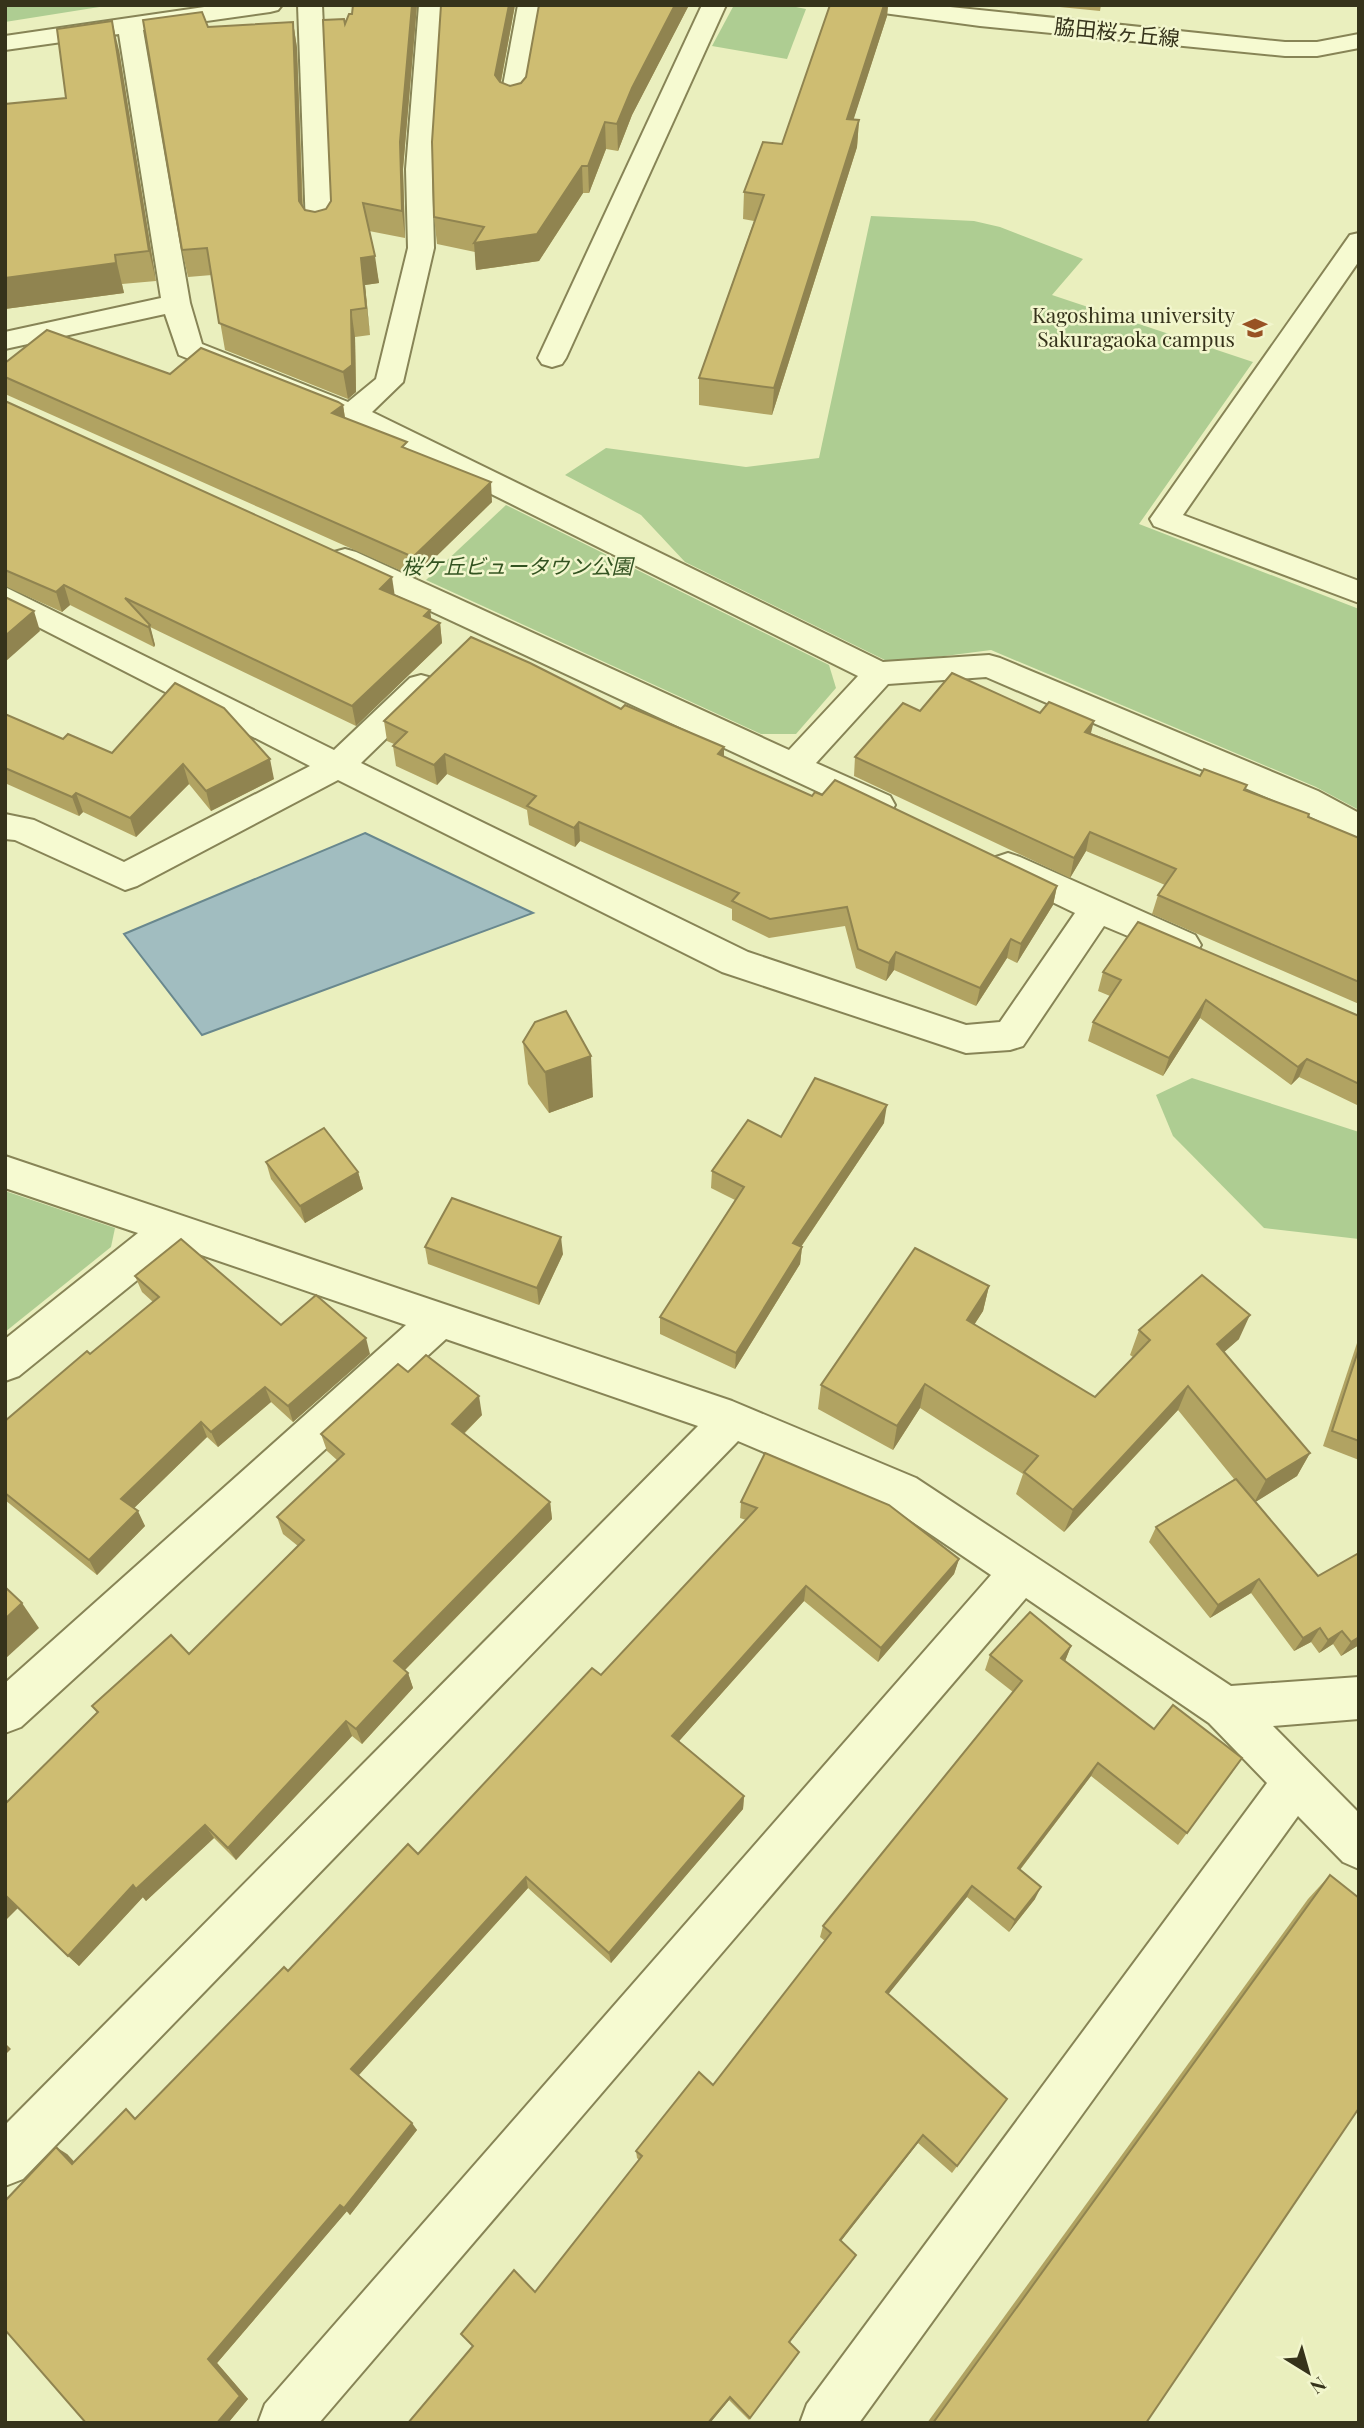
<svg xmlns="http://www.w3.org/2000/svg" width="1364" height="2428" font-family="'Playfair Display','Noto Sans JP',serif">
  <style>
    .green { fill: #aecd92 }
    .water { fill: #a1bdc0; stroke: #69888e; stroke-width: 2 }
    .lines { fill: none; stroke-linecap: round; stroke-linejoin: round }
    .minor-casing { stroke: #878456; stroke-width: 4 }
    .minor { fill: #f6fad1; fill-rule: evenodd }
    .wall { fill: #b1a362 }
    .shaded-wall { fill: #908450 }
    .building { fill: #cebd72; stroke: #908450; stroke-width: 2 }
    .labels { text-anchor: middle; stroke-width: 5; stroke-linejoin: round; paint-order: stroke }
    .far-street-label { font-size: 21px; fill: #36331b; stroke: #f2f6cd }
    .far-poi-label { font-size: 21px; fill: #36331b; stroke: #f2f6cd; text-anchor: end }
    .far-park-label { font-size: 21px; font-style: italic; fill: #335321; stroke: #f2f6cd }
  </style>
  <rect width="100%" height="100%" fill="#eaefbe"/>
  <g class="green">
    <path d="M5,5H112L5,22Z"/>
    <path d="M734,5H786L806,9L787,59L712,46Z"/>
    <path d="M871,216L974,221L1000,227L1083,259L1052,295L1253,362L1139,524L1359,609V810L1316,787L991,650L891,663L685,562L641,515L565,475L606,448L746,467L819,458Z"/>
    <path d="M506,505L829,665L836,688L796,734H761L426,580Z"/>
    <path d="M1192,1078L1359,1132V1239L1264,1228L1173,1136L1156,1095Z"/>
    <path d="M5,1191L115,1228L111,1247L5,1332Z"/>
  </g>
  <path class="water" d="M365,833L533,913L202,1035L124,934Z"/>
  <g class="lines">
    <g class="minor-casing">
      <g id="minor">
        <path d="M218,5H282L278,10L270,12L143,30L190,303L202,344L348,402L376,379L408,248L406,169L419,5H443L432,169L434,248L403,382L372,412L883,662L989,655L1000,658L1318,791L1359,813V840L1294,809L986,677L888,684L816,763L890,796L895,805L890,814L878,817L866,814L334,566L330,559L334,552L345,549L356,552L789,750L858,676L342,420L179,355L165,314L5,349V332L161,298L119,34L5,50V36Z"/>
        <path d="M298,5H322L332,228L328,234L319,236L310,234L306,228Z"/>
        <path d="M518,5H542L526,102L522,107L513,110L504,107L500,102Z"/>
        <path d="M702,5H726L566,358L562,364L552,367L542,364L538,358Z"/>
        <path d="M864,5H931L1285,42H1317L1359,34V48L1317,56H1285L980,26L876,12L868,10Z"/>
        <path d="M1359,233V261L1183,515L1359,581V603L1154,526L1150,519L1350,235Z"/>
        <path d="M5,587L334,750L410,678L421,675L432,678L437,686L432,694L361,763L748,952L966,1025L1000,1022L1075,913L996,875L991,866L996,857L1008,853L1020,857L1195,935L1201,945L1195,955L1183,959L1104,926L1023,1046L1010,1050L966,1053L722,972L338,780L137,886L125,890L15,840L5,839V814L34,820L124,862L310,766L5,610Z"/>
        <path d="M5,1156L732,1401L916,1478L1231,1686L1359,1677V1719L1273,1726L1359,1813V1869L1343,1862L1298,1816L859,2423H800L807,2404L1267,1783L1209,1723L1026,1598L319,2423H258L265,2404L991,1575L886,1504L738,1441L23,2179L5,2186V2125L698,1426L446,1339L21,1727L5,1733V1683L406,1325L178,1247L19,1376L5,1381V1339L138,1233L5,1188Z"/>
      </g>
    </g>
    <use href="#minor" class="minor"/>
  </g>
  <g class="wall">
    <path d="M353,5H417L403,169L405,238L369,231L379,283L365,285L370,335L355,337L356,392L348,399L225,350L212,275L188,277L182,250L208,27L293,22L297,48L303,206L305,210L315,212L326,209L331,201L345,24L352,14Z"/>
    <path d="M515,5L501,82L510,86L521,83L526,77L539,5H689L632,115L618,151L606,149L589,193H583L539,261L476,270L475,252L437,244L434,217Z"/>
    <path d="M830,5H888L887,16L853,120H859L857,147L772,415L699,405V378L754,221L743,219L744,192L782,144Z"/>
    <path d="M1040,5H1101L1100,11Z"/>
    <path d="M119,50L156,281L122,284L124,293L5,309V104L66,98Z"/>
    <path d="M5,363L170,374L343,405L345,418L408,449L492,502L415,577L5,394Z"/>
    <path d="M5,401L395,595L431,619L440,623L442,643L356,726L150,627L155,645L154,647L70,605L62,612L5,586Z"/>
    <path d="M621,709L724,747V757L812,796L1057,886L1053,905L1017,963L1007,958L976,1006L894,970L886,981L856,968L845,926L769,938L732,920V909L580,841L575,847L529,825L527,810L447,774L437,785L396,766L393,746L394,744L387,741L384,721Z"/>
    <path d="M920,711L1040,713L1200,776L1245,790L1359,838V1004L1152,914L1158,895L1165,885L1086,851L1070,878L854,776L855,757Z"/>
    <path d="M5,714L63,739L112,753L274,779L211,811L189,784L136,837L83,812L79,816L7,784L5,786Z"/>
    <path d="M1103,972L1359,1016V1106L1299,1077L1291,1085L1200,1018L1163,1076L1088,1041L1093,1022L1110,996L1098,991Z"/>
    <path d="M523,1042L593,1097L549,1113L528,1084Z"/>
    <path d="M884,1123L801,1247H802L800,1264L735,1369L660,1334V1317L735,1200L711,1188L712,1171L781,1137Z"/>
    <path d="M266,1162L358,1172L363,1189L305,1223L271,1179Z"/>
    <path d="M425,1247L563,1254L539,1305L428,1264Z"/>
    <path d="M135,1276L281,1325L370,1354L293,1422L271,1402L218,1447L207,1437L134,1508L145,1526L97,1575L5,1500V1421L90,1354L153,1302L142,1292Z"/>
    <path d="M989,1286L983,1311L974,1325L1095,1397L1133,1357L1130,1355L1139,1330L1239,1339L1224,1352L1310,1453L1297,1476L1255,1502L1318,1576L1359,1553V1645L1341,1656L1333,1644L1319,1653L1311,1642L1294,1651L1251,1593L1210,1618L1149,1542L1156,1527L1234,1479L1178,1410L1064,1532L1016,1494L1023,1474L920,1408L893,1450L818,1409L821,1385Z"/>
    <path d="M1359,1337V1460L1323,1446Z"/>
    <path d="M408,1372L482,1415L464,1434L550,1502L552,1519L405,1670L408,1673L413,1688L362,1744L352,1736L236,1860L214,1838L146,1901L143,1897L79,1966L18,1908L97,1713L92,1706L189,1654L298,1546L283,1534L277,1517L337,1460L327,1451L321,1434Z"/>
    <path d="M741,1502L959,1559L954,1574L878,1662L804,1601L679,1741L744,1796L743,1809L611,1963L528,1888L359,2075L417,2130L350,2215L347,2211L217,2363L248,2399L228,2423H86L67,2154L74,2162L136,2117L288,1971L418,1854L601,1675L746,1520L740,1518Z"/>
    <path d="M1071,1646L1065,1661L1154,1729L1233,1771L1178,1845L1091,1776L1020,1870L1035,1899L1009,1932L967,1897L888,1994L1007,2099L952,2173L918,2143L841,2241L852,2261L789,2342L799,2352L749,2420L729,2400L710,2423H408L535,2292L639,2160L637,2158L636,2151L713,2085L825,1941L820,1937L823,1926L1013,1692L985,1670L990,1655Z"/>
    <path d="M1330,1875L1146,2423H927L1308,1899Z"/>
  </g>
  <g class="shaded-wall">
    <path d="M412,5H417L403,169L405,238L402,211L400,142Z"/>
    <path d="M509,5H515L497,102L495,75Z"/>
    <path d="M675,5H689L632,115L618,151L617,124L632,88Z"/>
    <path d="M884,5H888L887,16L845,146L847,119Z"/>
    <path d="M112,21L119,50L156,281L149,251Z"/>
    <path d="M293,22L297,48L303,228L299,201Z"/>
    <path d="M859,120L857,147L772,415L774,388Z"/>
    <path d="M605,122L606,149L589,193L588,166Z"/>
    <path d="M582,166L583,193L539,261L476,270L474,243Z"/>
    <path d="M115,255L124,293L5,309V278Z"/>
    <path d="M375,256L379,283L365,285L370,335L361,258Z"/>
    <path d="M351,310L355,337L356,392L348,399L343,372Z"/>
    <path d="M343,405L346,425L332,413Z"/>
    <path d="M491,482L492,502L415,577L413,557Z"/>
    <path d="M392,577L395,597L380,589Z"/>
    <path d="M64,585L70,605L62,612L56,592Z"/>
    <path d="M430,610L433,630L440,623L442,643L356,726L352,706Z"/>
    <path d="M34,611L40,631L5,662V636Z"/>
    <path d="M150,625L155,645L154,647L148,627Z"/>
    <path d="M1094,721L1089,741L1085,732Z"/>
    <path d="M724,747V766L718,754Z"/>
    <path d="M445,754L447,774L437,785L434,765Z"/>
    <path d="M270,759L274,779L211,811L206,791Z"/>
    <path d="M183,764L189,784L136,837L130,818Z"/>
    <path d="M76,793L83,812L79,816L72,797Z"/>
    <path d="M579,822L580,841L575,847L574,828Z"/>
    <path d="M1090,832L1086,851L1070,878L1074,858Z"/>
    <path d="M1057,886L1053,905L1017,963L1021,944Z"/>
    <path d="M1011,939L1007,958L976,1006L980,988Z"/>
    <path d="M896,952L894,970L886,981L889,963Z"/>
    <path d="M1206,1000L1200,1018L1163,1076L1169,1058Z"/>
    <path d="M591,1056L593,1097L549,1113L545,1072Z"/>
    <path d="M1307,1059L1299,1077L1291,1085L1298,1067Z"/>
    <path d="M887,1105L884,1123L792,1260L793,1243Z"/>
    <path d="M358,1172L363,1189L305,1223L300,1206Z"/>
    <path d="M561,1237L563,1254L539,1305L537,1288Z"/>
    <path d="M802,1247L800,1264L735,1369L736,1353Z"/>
    <path d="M989,1286L983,1311L961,1345L967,1320Z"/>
    <path d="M1250,1315L1239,1339L1206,1368L1217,1344Z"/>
    <path d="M366,1338L370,1354L293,1422L288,1406Z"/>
    <path d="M925,1384L920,1408L893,1450L897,1426Z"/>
    <path d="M1188,1386L1178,1410L1064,1532L1073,1510Z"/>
    <path d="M265,1387L271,1402L218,1447L211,1432Z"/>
    <path d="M479,1396L482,1415L455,1442L452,1424Z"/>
    <path d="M201,1422L207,1437L129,1513L121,1499Z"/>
    <path d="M1310,1453L1297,1476L1254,1503L1266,1480Z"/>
    <path d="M550,1502L552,1519L399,1676L394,1661Z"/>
    <path d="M138,1511L145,1526L97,1575L89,1560Z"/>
    <path d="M959,1559L954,1574L878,1662L881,1648Z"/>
    <path d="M1259,1579L1251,1593L1210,1618L1218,1605Z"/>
    <path d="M806,1586L804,1601L672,1749V1736Z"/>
    <path d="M22,1603L39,1628L5,1659V1619Z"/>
    <path d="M1320,1628L1311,1642L1294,1651L1303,1638Z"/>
    <path d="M1342,1631L1333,1644L1319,1653L1328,1640Z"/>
    <path d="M1359,1637V1645L1341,1656L1351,1642Z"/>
    <path d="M1071,1646L1065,1661L1061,1658Z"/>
    <path d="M408,1673L413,1688L362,1744L356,1729Z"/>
    <path d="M346,1721L352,1736L236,1860L228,1848Z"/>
    <path d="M1098,1763L1091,1776L1012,1880L1018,1868Z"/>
    <path d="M744,1796L743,1809L611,1963L609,1953Z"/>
    <path d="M205,1825L214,1838L146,1901L136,1889Z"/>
    <path d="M526,1877L528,1888L357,2077L351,2069Z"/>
    <path d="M133,1885L143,1897L79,1966L68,1956Z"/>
    <path d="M972,1886L967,1897L882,2002L886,1992Z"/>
    <path d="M1041,1887L1035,1899L1009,1932L1015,1920Z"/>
    <path d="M6,1896L18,1908L5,1921V1897Z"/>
    <path d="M5,2043L11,2049L5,2055Z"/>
    <path d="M412,2123L417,2130L350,2215L344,2208Z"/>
    <path d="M923,2135L918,2143L837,2246L840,2240Z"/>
    <path d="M56,2147L67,2154L83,2171L72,2164Z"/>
    <path d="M340,2205L347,2211L217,2363L248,2399L228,2423H217L208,2359Z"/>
    <path d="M856,2255L852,2261L787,2346L789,2342Z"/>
    <path d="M730,2397L729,2400L710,2423H708Z"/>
  </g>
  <g class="building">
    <path d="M353,5H412L400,142L402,211L363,203L375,256L361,258L366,308L351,310L352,365L343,372L219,323L207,248L182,250L143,20L202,12L208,27L293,22L299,201L305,210L315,212L326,209L331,201L323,20L344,19L345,24L349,14H352Z"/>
    <path d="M441,5H509L495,75L500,82L510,86L521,83L526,77L539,5H675L632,88L617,124L605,122L588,166H582L537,234L474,243L484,227L434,217L432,142Z"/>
    <path d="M830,5H884L847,119L859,120L774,388L699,378L764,195L744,192L763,142L782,144Z"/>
    <path d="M112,21L149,251L115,255L116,263L5,278V104L66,98L57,29Z"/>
    <path d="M47,330L170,374L201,348L338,402L343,405L332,413L407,442L402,447L491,482L413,557L5,377V363Z"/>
    <path d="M5,401L392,577L380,589L430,610L424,616L440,623L352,706L125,598L150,625L148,627L64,585L56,592L5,570Z"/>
    <path d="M5,597L34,611L5,636Z"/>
    <path d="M471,637L530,663L621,709L625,705L724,747L718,754L812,796L815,792L822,795L835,780L1057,886L1021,944L1011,939L980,988L896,952L889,963L858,949L847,907L770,919L732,901L739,893L579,822L574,828L527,806L536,796L445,754L434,765L393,746L407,732L384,721Z"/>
    <path d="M952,673L1040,713L1049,702L1094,721L1085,732L1200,776L1204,769L1247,785L1244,790L1309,814L1308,817L1359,838V982L1158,895L1176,869L1090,832L1074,858L855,757L903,703L920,711Z"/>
    <path d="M175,683L224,708L270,759L206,791L183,764L130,818L76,793L72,797L5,768V714L63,739L68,734L112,753Z"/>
    <path d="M1138,922L1359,1016V1084L1307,1059L1298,1067L1206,1000L1169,1058L1093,1022L1121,980L1103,972Z"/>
    <path d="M566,1011L591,1056L545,1072L523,1042L535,1022Z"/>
    <path d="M815,1078L887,1105L793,1243L802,1247L736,1353L660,1317L744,1187L712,1171L748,1120L781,1137Z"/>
    <path d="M324,1128L358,1172L300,1206L266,1162Z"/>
    <path d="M452,1198L561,1237L537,1288L425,1247Z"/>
    <path d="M181,1239L281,1325L316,1295L366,1338L288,1406L265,1387L211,1432L201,1422L121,1499L138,1511L89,1560L5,1493V1421L87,1351L90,1354L159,1297L135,1276Z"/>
    <path d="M915,1248L989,1286L967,1320L1095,1397L1150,1340L1139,1330L1202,1275L1250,1315L1217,1344L1310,1453L1266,1480L1188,1386L1073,1510L1024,1472L1038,1456L925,1384L897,1426L821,1385Z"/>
    <path d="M1359,1348V1441L1332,1431Z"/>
    <path d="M426,1355L479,1396L452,1424L550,1502L394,1661L408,1673L356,1729L346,1721L228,1848L205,1825L136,1889L133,1885L68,1956L6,1896L5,1897V1804L98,1712L92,1706L171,1635L189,1654L304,1540L277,1517L344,1454L321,1434L398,1364L408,1372Z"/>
    <path d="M765,1453L889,1505L959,1559L881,1648L806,1586L672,1736L744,1796L609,1953L526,1877L351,2069L412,2123L344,2208L340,2205L208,2359L240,2396L217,2423H86L5,2330V2201L56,2147L72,2164L126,2109L135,2119L284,1967L288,1971L408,1844L418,1854L592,1668L601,1675L757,1508L741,1502Z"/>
    <path d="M1236,1479L1318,1576L1359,1553V1637L1351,1642L1342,1631L1328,1640L1320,1628L1303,1638L1259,1579L1218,1605L1156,1527Z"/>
    <path d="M5,1587L22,1603L5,1619Z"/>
    <path d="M1030,1612L1071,1646L1061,1658L1154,1729L1173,1705L1242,1758L1187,1833L1098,1763L1018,1868L1041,1887L1015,1920L972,1886L886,1992L1007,2099L957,2166L923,2135L840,2240L856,2255L789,2342L799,2352L750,2418L730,2397L708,2423H408L473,2346L461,2334L514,2270L535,2292L642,2156L636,2151L699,2072L713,2085L831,1933L823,1926L1022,1681L990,1655Z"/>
    <path d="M1330,1875L1359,1898V2108L1146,2423H933Z"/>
  </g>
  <defs>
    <g id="university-bare" transform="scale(1.89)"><path d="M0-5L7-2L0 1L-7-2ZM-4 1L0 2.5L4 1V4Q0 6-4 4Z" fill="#985224" stroke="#f2f6cd" stroke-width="2.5" paint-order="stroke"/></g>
  </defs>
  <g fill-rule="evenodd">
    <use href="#university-bare" x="1255" y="328"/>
  </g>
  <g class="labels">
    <g class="far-street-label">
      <text transform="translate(1117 33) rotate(6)" y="7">脇田桜ヶ丘線</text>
    </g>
    <g class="far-poi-label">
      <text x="1235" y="323">Kagoshima university<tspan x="1235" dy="24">Sakuragaoka campus</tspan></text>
    </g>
    <g class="far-park-label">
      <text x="517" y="574">桜ケ丘ビュータウン公園</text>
    </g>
  </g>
  <rect width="1364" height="2428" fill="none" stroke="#36331b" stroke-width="14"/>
  <g transform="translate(1308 2372) rotate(143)" stroke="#f2f6cd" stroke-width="5" paint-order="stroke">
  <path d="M0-5L12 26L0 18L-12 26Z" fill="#36331b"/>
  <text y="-10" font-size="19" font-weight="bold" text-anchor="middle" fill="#36331b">N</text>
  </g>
</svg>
